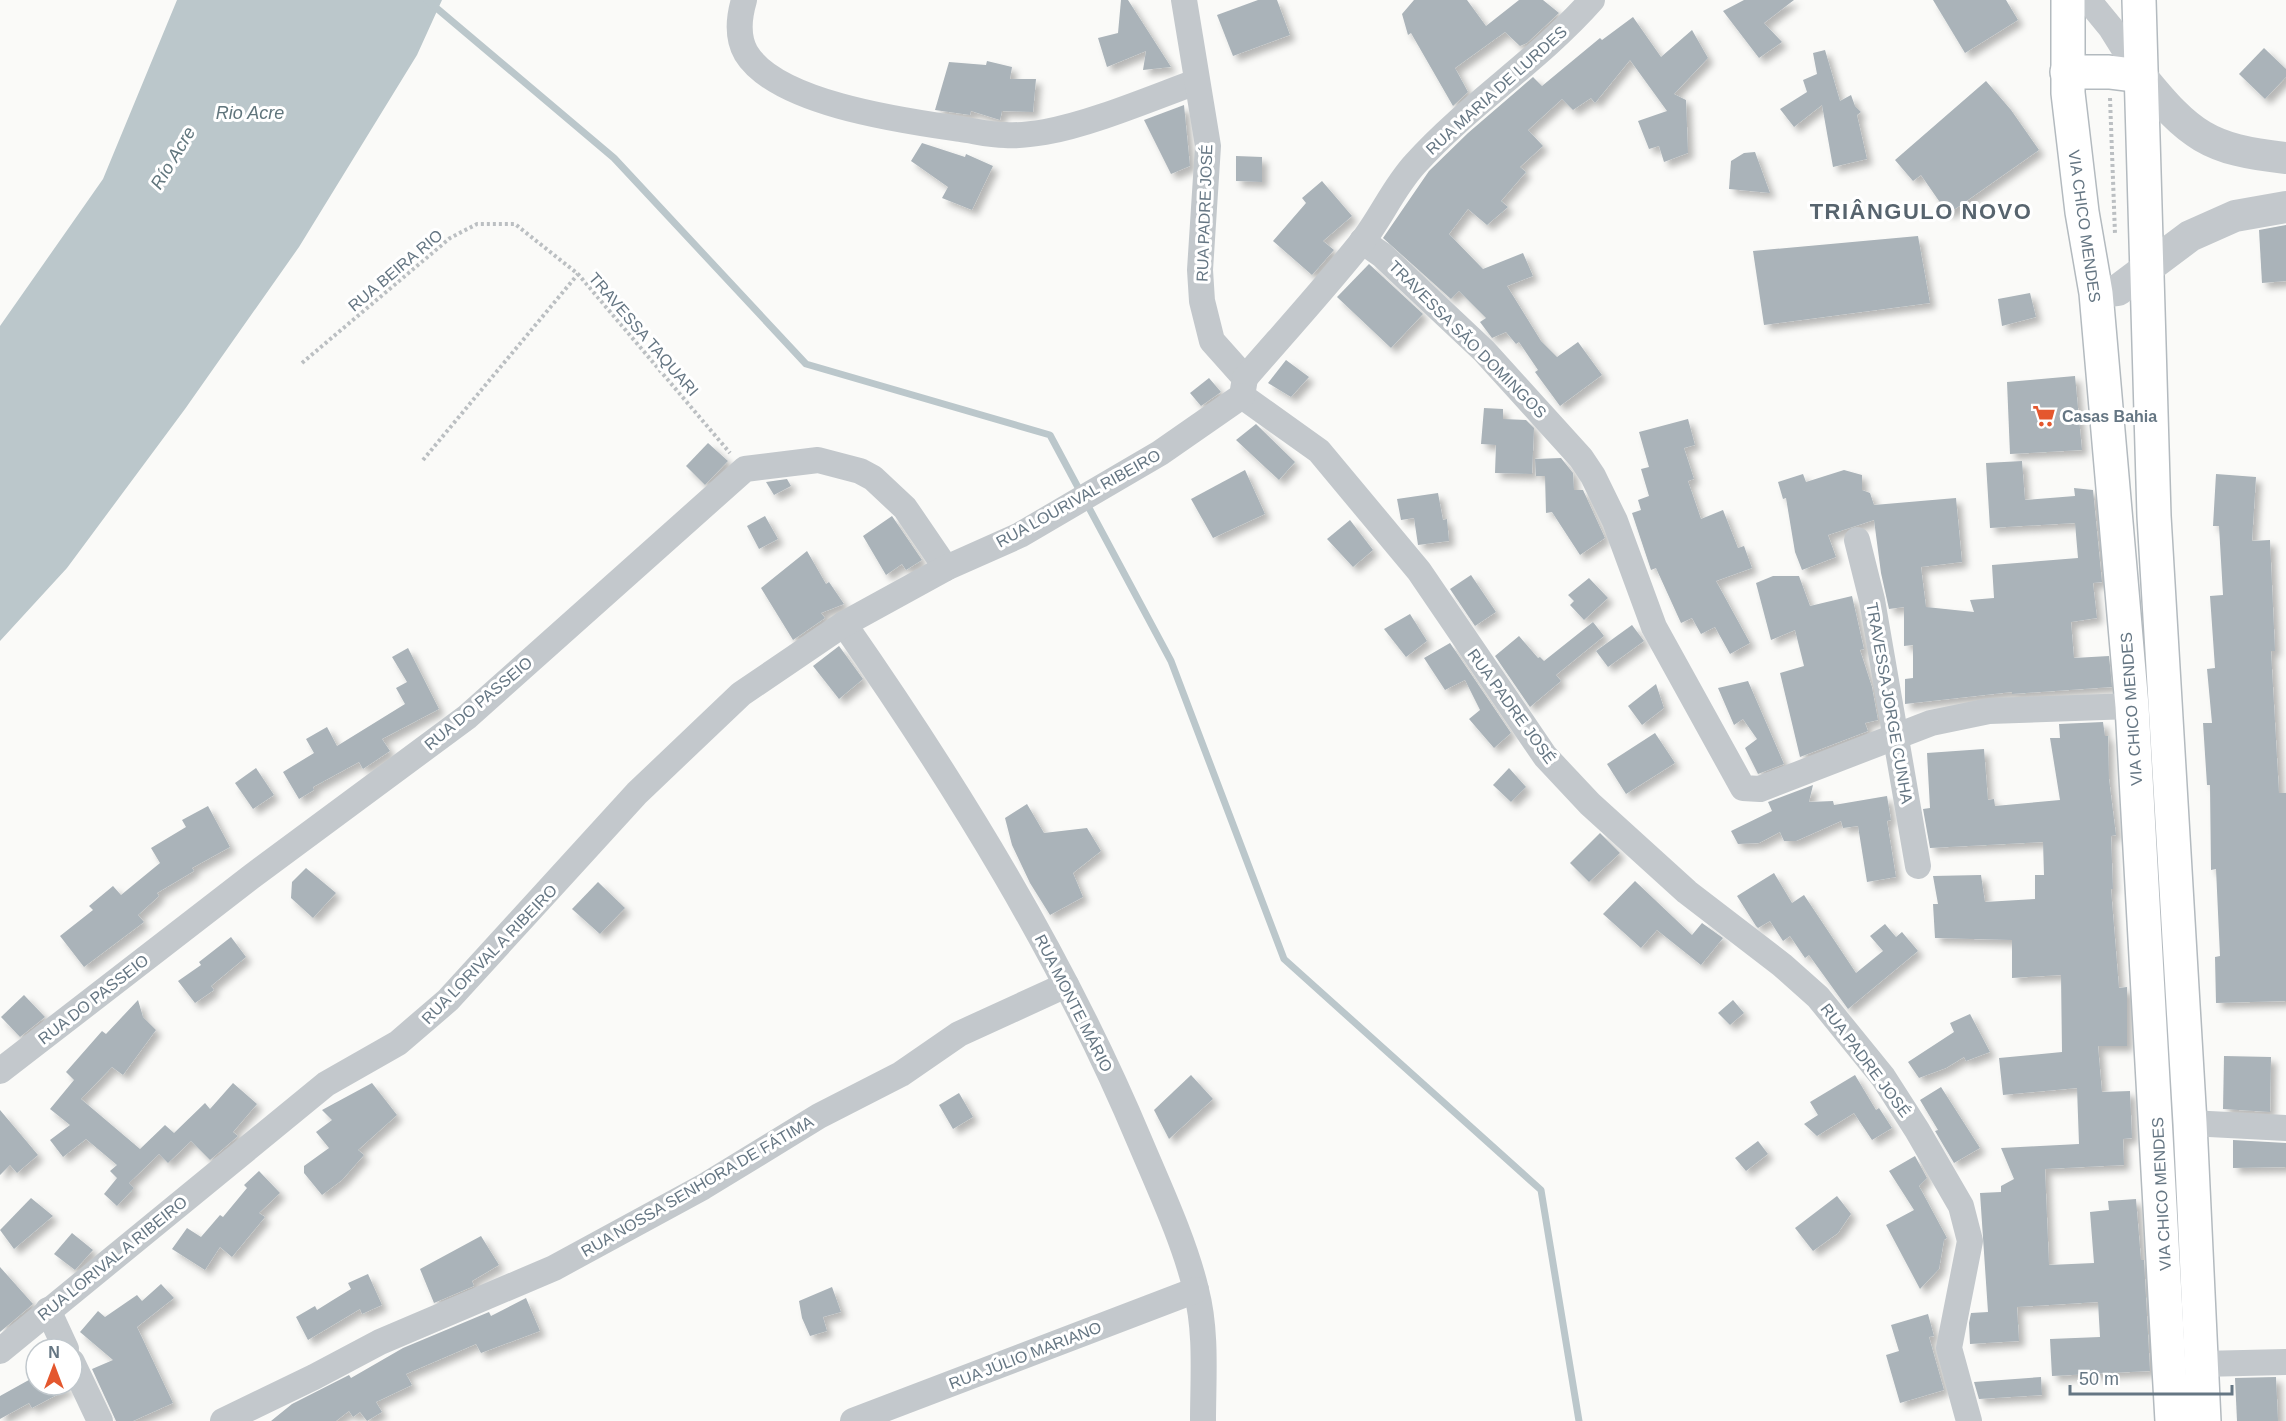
<svg xmlns="http://www.w3.org/2000/svg" width="2286" height="1421" font-family="Arial,sans-serif">
  <style>
    .water { fill: #bbc7cb }
    .lines { fill: none; stroke-linecap: round; stroke-linejoin: round }
    .stream { stroke: #bbc7cb; stroke-width: 7 }
    .building { fill: #aab3b9; filter: url(#shadow) }
    .secondary-casing { stroke: #b3babf; stroke-width: 36 }
    .path { stroke: #bbbfc2; stroke-width: 4; stroke-dasharray: 3 3; stroke-linecap: butt }
    .minor { stroke: #c3c8cc; stroke-width: 26 }
    .tertiary { stroke: #c3c8cc; stroke-width: 32 }
    .secondary { stroke: #fff; stroke-width: 33 }
    .labels { text-anchor: middle; stroke-width: 6; stroke-linejoin: round; paint-order: stroke }
    .street-label { font-size: 16px; fill: #657683; stroke: #fff }
    .poi-label { font-size: 16px; font-weight: bold; fill: #657683; stroke: #fff; text-anchor: start }
    .water-label { font-size: 18px; font-style: italic; fill: #60757c; stroke: #fff }
    .district-label { font-size: 22px; font-weight: bold; letter-spacing: 1.5px; fill: #57646e; stroke: #fff }
  </style>
  <defs>
    <filter id="shadow"><feDropShadow dx="5.5" dy="5.5" stdDeviation="3" flood-color="#0004"/></filter>
  </defs>
  <rect width="100%" height="100%" fill="#fafaf8"/>
  <path class="water" d="M177,0H442L417,55L299,247L185,409L67,568L0,641V326L103,179Z"/>
  <g class="lines">
    <path class="stream" d="M427,0L614,158L806,364L1050,435L1171,661L1284,959L1541,1190L1579,1421"/>
  </g>
  <g class="building">
    <path d="M1121,0H1128L1171,67L1143,70L1146,51L1107,67L1098,38L1118,33Z"/>
    <path d="M1258,0H1277L1290,35L1233,56L1217,15Z"/>
    <path d="M1414,0H1467L1486,26L1519,0H1543L1559,13L1527,43L1520,46L1505,32L1455,68L1468,92L1453,106L1411,33L1408,35L1402,14Z"/>
    <path d="M1744,0H1794L1764,23L1782,42L1759,58L1723,11Z"/>
    <path d="M1933,0H2006L2018,20L1965,53Z"/>
    <path d="M1633,17L1661,57L1692,30L1708,58L1674,94L1686,100L1688,153L1664,162L1659,146L1649,149L1638,121L1667,111L1630,60L1595,103L1591,98L1573,110L1562,99L1528,130L1543,146L1520,167L1526,172L1501,201L1508,207L1487,225L1468,209L1449,234L1483,269L1523,253L1533,276L1507,286L1541,341L1557,357L1578,342L1602,375L1560,406L1535,372L1538,370L1519,342L1516,344L1506,332L1492,338L1480,322L1486,318L1459,291L1451,299L1383,238L1429,171L1468,133L1533,77L1542,86L1600,38L1602,40Z"/>
    <path d="M2264,48L2286,69V77L2265,99L2239,74Z"/>
    <path d="M1825,50L1840,101L1851,95L1855,106L1861,112L1857,115L1867,159L1833,167L1822,105L1794,127L1780,109L1807,92L1803,80L1817,74L1813,53Z"/>
    <path d="M987,61L1012,67L1010,79H1036L1033,112L1002,111L1000,120L971,111L970,115L935,110L949,62L986,65Z"/>
    <path d="M1986,81L2011,110L2039,150L1948,214L1921,175L1913,181L1895,160Z"/>
    <path d="M1184,105L1190,166L1171,174L1144,120Z"/>
    <path d="M922,143L965,157L966,154L993,166L972,210L942,198L948,187L911,161Z"/>
    <path d="M1755,152L1770,193L1729,189L1731,161L1744,153Z"/>
    <path d="M1236,156L1262,157V182L1236,181Z"/>
    <path d="M1322,181L1352,216L1323,241L1334,250L1312,275L1273,241L1306,203L1302,198Z"/>
    <path d="M2286,225V281L2262,283L2259,230Z"/>
    <path d="M1918,236L1930,303L1764,325L1753,251Z"/>
    <path d="M1369,264L1423,314L1391,348L1337,297Z"/>
    <path d="M2030,293L2036,317L2002,326L1998,299Z"/>
    <path d="M1286,360L1309,377L1291,397L1268,383Z"/>
    <path d="M2075,376L2082,450L2010,454L2007,382Z"/>
    <path d="M1209,378L1221,392L1201,406L1190,393Z"/>
    <path d="M1484,408L1503,409V419L1526,420L1534,428L1532,474L1495,473L1496,445L1481,444Z"/>
    <path d="M1688,419L1695,445L1684,448L1694,479L1688,481L1701,519L1723,510L1738,548L1744,546L1752,568L1716,581L1750,643L1730,654L1715,627L1701,634L1692,618L1681,623L1656,568L1651,570L1632,513L1641,510L1638,500L1649,496L1641,469L1649,467L1639,432Z"/>
    <path d="M1256,424L1295,462L1279,480L1236,440Z"/>
    <path d="M708,443L728,461L705,485L686,466Z"/>
    <path d="M1561,458L1573,473L1574,490H1583L1605,538L1580,555L1552,512L1546,513L1545,476H1536L1535,459Z"/>
    <path d="M2022,461L2025,500L2075,496L2074,488L2093,490L2102,582L2093,583L2097,618L2071,622L2074,658L2109,656L2112,687L2012,694V692L1905,704V679L1913,678V645L1904,646V607L1889,609L1881,573L1874,520L1828,535L1836,557L1802,570L1795,552L1786,498L1783,499L1778,482L1803,474L1806,482L1844,470L1862,475V490L1870,493L1874,505L1956,498L1962,562L1921,567L1926,607L1974,612L1970,600L1994,598L1992,565L2078,558L2075,523L1990,528L1986,463Z"/>
    <path d="M1245,470L1265,514L1213,538L1191,499Z"/>
    <path d="M2216,474L2256,477L2252,541L2270,540L2275,651H2271L2279,793H2286V1001L2216,1003L2215,957L2220,956L2216,869L2211,870L2210,785H2207L2203,723H2212L2207,669L2215,668L2210,596L2223,595L2219,526H2213Z"/>
    <path d="M787,479L791,486L774,495L766,482Z"/>
    <path d="M1438,493L1443,520L1447,519L1449,541L1418,545L1414,518L1401,520L1397,499Z"/>
    <path d="M765,516L778,539L759,549L747,526Z"/>
    <path d="M892,516L922,560L906,570L902,564L886,575L863,536Z"/>
    <path d="M1350,520L1373,550L1353,567L1327,539Z"/>
    <path d="M807,551L826,584L829,582L844,604L821,613L825,618L793,640L761,588Z"/>
    <path d="M1471,575L1496,612L1475,626L1450,589Z"/>
    <path d="M1773,576H1799L1810,606L1852,596L1864,649L1860,650L1872,687L1878,720L1865,723L1868,731L1800,757L1780,673L1804,666L1795,630L1771,640L1756,583Z"/>
    <path d="M1589,578L1608,598L1584,620L1570,605L1574,601L1568,595Z"/>
    <path d="M1410,614L1427,641L1406,657L1384,629Z"/>
    <path d="M1593,622L1604,636L1556,675L1561,681L1530,707L1495,656L1519,636L1538,658L1540,657L1544,661Z"/>
    <path d="M1632,625L1644,641L1608,667L1596,651Z"/>
    <path d="M1450,643L1511,733L1494,748L1469,719L1480,710L1465,680L1445,690L1424,658Z"/>
    <path d="M839,646L863,679L839,699L813,666Z"/>
    <path d="M408,648L439,709L382,739L390,751L363,769L359,762L313,787L314,790L299,799L283,772L314,753L306,739L327,727L337,746L405,704L396,688L407,682L392,657Z"/>
    <path d="M1748,681L1784,764L1758,774L1745,748L1757,739L1743,719L1734,725L1718,688Z"/>
    <path d="M1656,684L1664,708L1642,725L1628,706Z"/>
    <path d="M2103,722L2105,736H2108L2109,779L2116,835L2111,836L2113,889H2111L2119,988L2127,987V1046H2098L2102,1092L2130,1091L2132,1138L2123,1139L2124,1165L2045,1169L2049,1265L2094,1263L2090,1212L2109,1210L2108,1201L2136,1199L2141,1260H2144L2150,1371L2052,1376L2050,1339L2100,1337L2098,1302L2017,1307L2019,1341L1970,1344L1969,1323L1971,1313L1988,1312L1980,1193L2001,1192V1186L2014,1179L2001,1148L2079,1144L2077,1088L2003,1095L1999,1058L2062,1052L2061,975L2012,978V940L1935,938L1933,904H1938L1933,876L1981,875L1985,902L2035,899V875H2044L2043,842L1930,848L1923,809L1930,808L1927,753L1984,749L1988,800L1994,799L1995,806L2060,800L2050,738H2060L2059,724Z"/>
    <path d="M1655,733L1675,763L1626,794L1607,764Z"/>
    <path d="M256,768L274,795L253,809L235,783Z"/>
    <path d="M1509,768L1526,787L1511,802L1493,785Z"/>
    <path d="M1813,785L1809,802L1833,801L1834,805L1887,796L1891,820L1887,821L1896,877L1867,882L1858,826L1843,828L1841,821L1796,841H1784L1780,832L1759,843L1738,844L1731,831L1772,811L1768,802Z"/>
    <path d="M1027,804L1044,833L1087,828L1101,851L1073,873L1083,897L1050,915L1030,883L1012,845L1005,818Z"/>
    <path d="M208,806L230,847L192,868L194,871L157,893L159,896L138,915L144,922L84,967L60,936L93,910L89,906L113,886L121,895L160,863L151,848L186,827L182,820Z"/>
    <path d="M1600,833L1620,853L1589,882L1570,863Z"/>
    <path d="M306,868L336,893L313,918L291,898L292,882Z"/>
    <path d="M1774,873L1792,903L1804,895L1856,973L1883,951L1870,936L1885,924L1896,937L1902,932L1918,951L1848,1009L1809,955L1805,958L1790,936L1783,941L1770,921L1758,928L1756,926L1737,896Z"/>
    <path d="M1635,881L1692,935L1702,923L1723,938L1701,965L1657,930L1641,948L1603,914Z"/>
    <path d="M598,882L625,908L600,934L572,909Z"/>
    <path d="M231,937L246,957L211,986L214,990L195,1003L178,981L201,965L199,962Z"/>
    <path d="M24,995L45,1017L20,1037L1,1017Z"/>
    <path d="M138,1000L143,1017L156,1030L123,1075L112,1067L81,1099L140,1149L165,1125L174,1133L205,1103L210,1109L233,1083L257,1104L233,1132L238,1136L210,1160L191,1141L168,1163L159,1154L129,1183L134,1188L117,1206L104,1194L117,1178L110,1171L117,1165L86,1139L63,1157L50,1140L70,1125L50,1109L74,1080L66,1072L102,1031L106,1034Z"/>
    <path d="M1733,1000L1744,1013L1730,1025L1718,1013Z"/>
    <path d="M1970,1014L1990,1052L1966,1061L1964,1057L1946,1068L1919,1078L1908,1062L1954,1032L1950,1023Z"/>
    <path d="M2224,1056L2271,1057L2270,1112L2223,1109Z"/>
    <path d="M1191,1075L1213,1099L1169,1139L1154,1110Z"/>
    <path d="M1855,1075L1876,1110L1879,1108L1892,1128L1872,1140L1854,1113L1817,1136L1804,1124L1818,1115L1810,1102Z"/>
    <path d="M372,1083L397,1115L358,1150L364,1155L342,1180L322,1195L304,1173V1166L329,1148L316,1132L332,1120L322,1110Z"/>
    <path d="M1941,1087L1980,1148L1954,1163L1935,1131L1938,1130L1920,1100Z"/>
    <path d="M959,1093L973,1117L953,1129L939,1105Z"/>
    <path d="M0,1110L38,1155L17,1173L10,1165L0,1175Z"/>
    <path d="M2233,1140L2286,1143V1167L2233,1168Z"/>
    <path d="M1758,1141L1768,1154L1746,1171L1735,1158Z"/>
    <path d="M1915,1156L1927,1178L1919,1186L1947,1238L1944,1240L1939,1269L1920,1289L1886,1225L1914,1210L1889,1171Z"/>
    <path d="M259,1171L280,1193L259,1213L265,1217L232,1257L220,1247L205,1270L172,1249L187,1228L201,1237L220,1215L223,1217L247,1188L244,1185Z"/>
    <path d="M1837,1196L1851,1214L1838,1233L1813,1251L1795,1228Z"/>
    <path d="M31,1198L53,1216L14,1249L0,1230Z"/>
    <path d="M72,1233L93,1250L75,1270L54,1254Z"/>
    <path d="M481,1236L499,1265L472,1281L474,1286L434,1303L420,1269Z"/>
    <path d="M0,1267L33,1304L0,1332Z"/>
    <path d="M368,1274L382,1305L362,1314L360,1309L308,1340L296,1317L315,1306L317,1310L333,1300L351,1289L348,1283Z"/>
    <path d="M161,1284L174,1298L137,1327L173,1403L133,1421H116L92,1369L113,1360L80,1332L98,1311L105,1317L137,1295L142,1301Z"/>
    <path d="M832,1287L841,1312L823,1317L827,1331L810,1336L802,1318L799,1301Z"/>
    <path d="M526,1298L540,1331L481,1353L476,1344L406,1374L412,1385L376,1402L382,1412L367,1421L360,1412L353,1417L349,1411L336,1421H271L292,1404L349,1375L351,1378L403,1348L489,1312L491,1316Z"/>
    <path d="M1928,1314L1934,1336L1929,1337L1944,1390L1900,1403L1886,1355L1899,1351L1891,1325Z"/>
    <path d="M36,1376V1385H66L68,1389L32,1408L29,1403L0,1419V1396Z"/>
    <path d="M2041,1377L2042,1395L1979,1399L1974,1382Z"/>
    <path d="M2276,1377L2278,1421H2237L2235,1378Z"/>
  </g>
  <g class="lines">
    <g class="secondary-casing">
      <g id="secondary">
        <path d="M2068,0V93L2082,212L2096,293L2132,706L2172,1421"/>
        <path d="M2139,0L2154,516L2190,1123L2204,1421"/>
        <path d="M2067,72H2109L2141,76"/>
      </g>
    </g>
    <g class="path">
      <path d="M2110,98L2115,234"/>
      <path d="M302,363L450,238L477,224H515L578,274L730,453"/>
      <path d="M423,460L578,274"/>
    </g>
    <g class="minor">
      <path d="M744,0C739,17 737,37 746,53C777,104 905,121 960,129C975,131 990,135 1005,135C1017,136 1033,134 1045,132C1091,124 1152,98 1196,82"/>
      <path d="M1184,0L1208,146L1200,270L1202,301L1212,341L1245,378"/>
      <path d="M2088,0L2111,28L2141,76"/>
      <path d="M1362,241L1382,255L1484,351L1581,458L1593,476L1615,521L1654,627L1743,788L1760,789L1931,723L1989,711L2132,706"/>
      <path d="M1245,378L1242,396L1319,451L1419,571L1545,756L1590,804L1687,892L1782,965L1818,997L1883,1077L1917,1130L1961,1206L1970,1241L1949,1348L1969,1421"/>
      <path d="M1245,378C1284,333 1324,289 1361,243C1381,218 1393,188 1415,164C1469,104 1538,61 1592,0"/>
      <path d="M1857,540L1872,600L1918,866"/>
      <path d="M844,624C958,788 1063,958 1140,1142C1159,1187 1185,1243 1196,1290C1207,1332 1203,1378 1203,1421"/>
      <path d="M0,1071L251,877L467,717L745,469L818,460L860,471L873,478L905,508L946,568"/>
      <path d="M2190,1123L2286,1128"/>
      <path d="M48,1310L66,1349"/>
      <path d="M0,1351L326,1084L398,1043L448,1000L637,793L741,694L844,624L946,568L1020,535L1160,453L1242,396"/>
      <path d="M72,1362L100,1421"/>
      <path d="M2201,1364L2286,1362"/>
      <path d="M223,1421L314,1377L380,1342L554,1268L703,1187L819,1116L901,1074L959,1034L1066,985"/>
      <path d="M853,1421L1196,1290"/>
    </g>
    <g class="tertiary">
      <path d="M2141,76C2189,135 2208,150 2286,158"/>
      <path d="M2096,293L2118,290L2190,236L2235,216L2286,207"/>
    </g>
    <use href="#secondary" class="secondary"/>
  </g>
  <defs>
    <g id="supermarket-bare" transform="scale(1.8)"><path d="M-6-5.5h2.5l.6 2H6L4.5 2H-2.5L-4.4-4H-6ZM-1.5 3.2a1.3 1.3 0 1 0 .1 0ZM3 3.2a1.3 1.3 0 1 0 .1 0Z" fill="#e4572e" stroke="#fff" stroke-width="2.5" paint-order="stroke"/></g>
  </defs>
  <g fill-rule="evenodd">
    <use href="#supermarket-bare" x="2044" y="416"/>
  </g>
  <g class="labels">
    <g class="street-label">
      <text transform="translate(1496 90) rotate(-42)" y="6">RUA MARIA DE LURDES</text>
      <text transform="translate(1204 213) rotate(-88)" y="6">RUA PADRE JOSÉ</text>
      <text transform="translate(2085 226) rotate(82)" y="6">VIA CHICO MENDES</text>
      <text transform="translate(395 270) rotate(-40)" y="6">RUA BEIRA RIO</text>
      <text transform="translate(644 334) rotate(49)" y="6">TRAVESSA TAQUARI</text>
      <text transform="translate(1468 339) rotate(45)" y="6">TRAVESSA SÃO DOMINGOS</text>
      <text transform="translate(1078 498) rotate(-29)" y="6">RUA LOURIVAL RIBEIRO</text>
      <text transform="translate(478 703) rotate(-40)" y="6">RUA DO PASSEIO</text>
      <text transform="translate(1890 703) rotate(80)" y="6">TRAVESSA JORGE CUNHA</text>
      <text transform="translate(1512 706) rotate(54)" y="6">RUA PADRE JOSÉ</text>
      <text transform="translate(2131 709) rotate(-94)" y="6">VIA CHICO MENDES</text>
      <text transform="translate(489 954) rotate(-46)" y="6">RUA LORIVAL A RIBEIRO</text>
      <text transform="translate(93 999) rotate(-38)" y="6">RUA DO PASSEIO</text>
      <text transform="translate(1074 1003) rotate(63)" y="6">RUA MONTE MÁRIO</text>
      <text transform="translate(1866 1060) rotate(53)" y="6">RUA PADRE JOSÉ</text>
      <text transform="translate(697 1186) rotate(-30)" y="6">RUA NOSSA SENHORA DE FÁTIMA</text>
      <text transform="translate(2161 1194) rotate(-93)" y="6">VIA CHICO MENDES</text>
      <text transform="translate(112 1258) rotate(-39)" y="6">RUA LORIVAL A RIBEIRO</text>
      <text transform="translate(1025 1355) rotate(-21)" y="6">RUA JÚLIO MARIANO</text>
    </g>
    <g class="poi-label">
      <text x="2062" y="422">Casas Bahia</text>
    </g>
    <g class="water-label">
      <text x="250" y="119">Rio Acre</text>
      <text transform="translate(173 158) rotate(-59)" y="6">Río Acre</text>
    </g>
    <g class="district-label">
      <text x="1921" y="219">TRIÂNGULO NOVO</text>
    </g>
  </g>
  <g transform="translate(54 1367)"><circle r="28" fill="#ffffff" stroke="#c1c8cd" stroke-width="1.5"/>
  <path d="M0-4.5L10 22L0 15L-10 22Z" fill="#e4572e"/>
  <text y="-9" font-size="16" font-weight="bold" text-anchor="middle" fill="#657683">N</text>
  </g>
  <path d="M2070 1385v9h162v-9" fill="none" stroke="#657683" stroke-width="3"/>
  <text x="2079" y="1385" font-size="18" fill="#657683" stroke="#ffffff" stroke-width="4.5" paint-order="stroke">50 m</text>
</svg>
